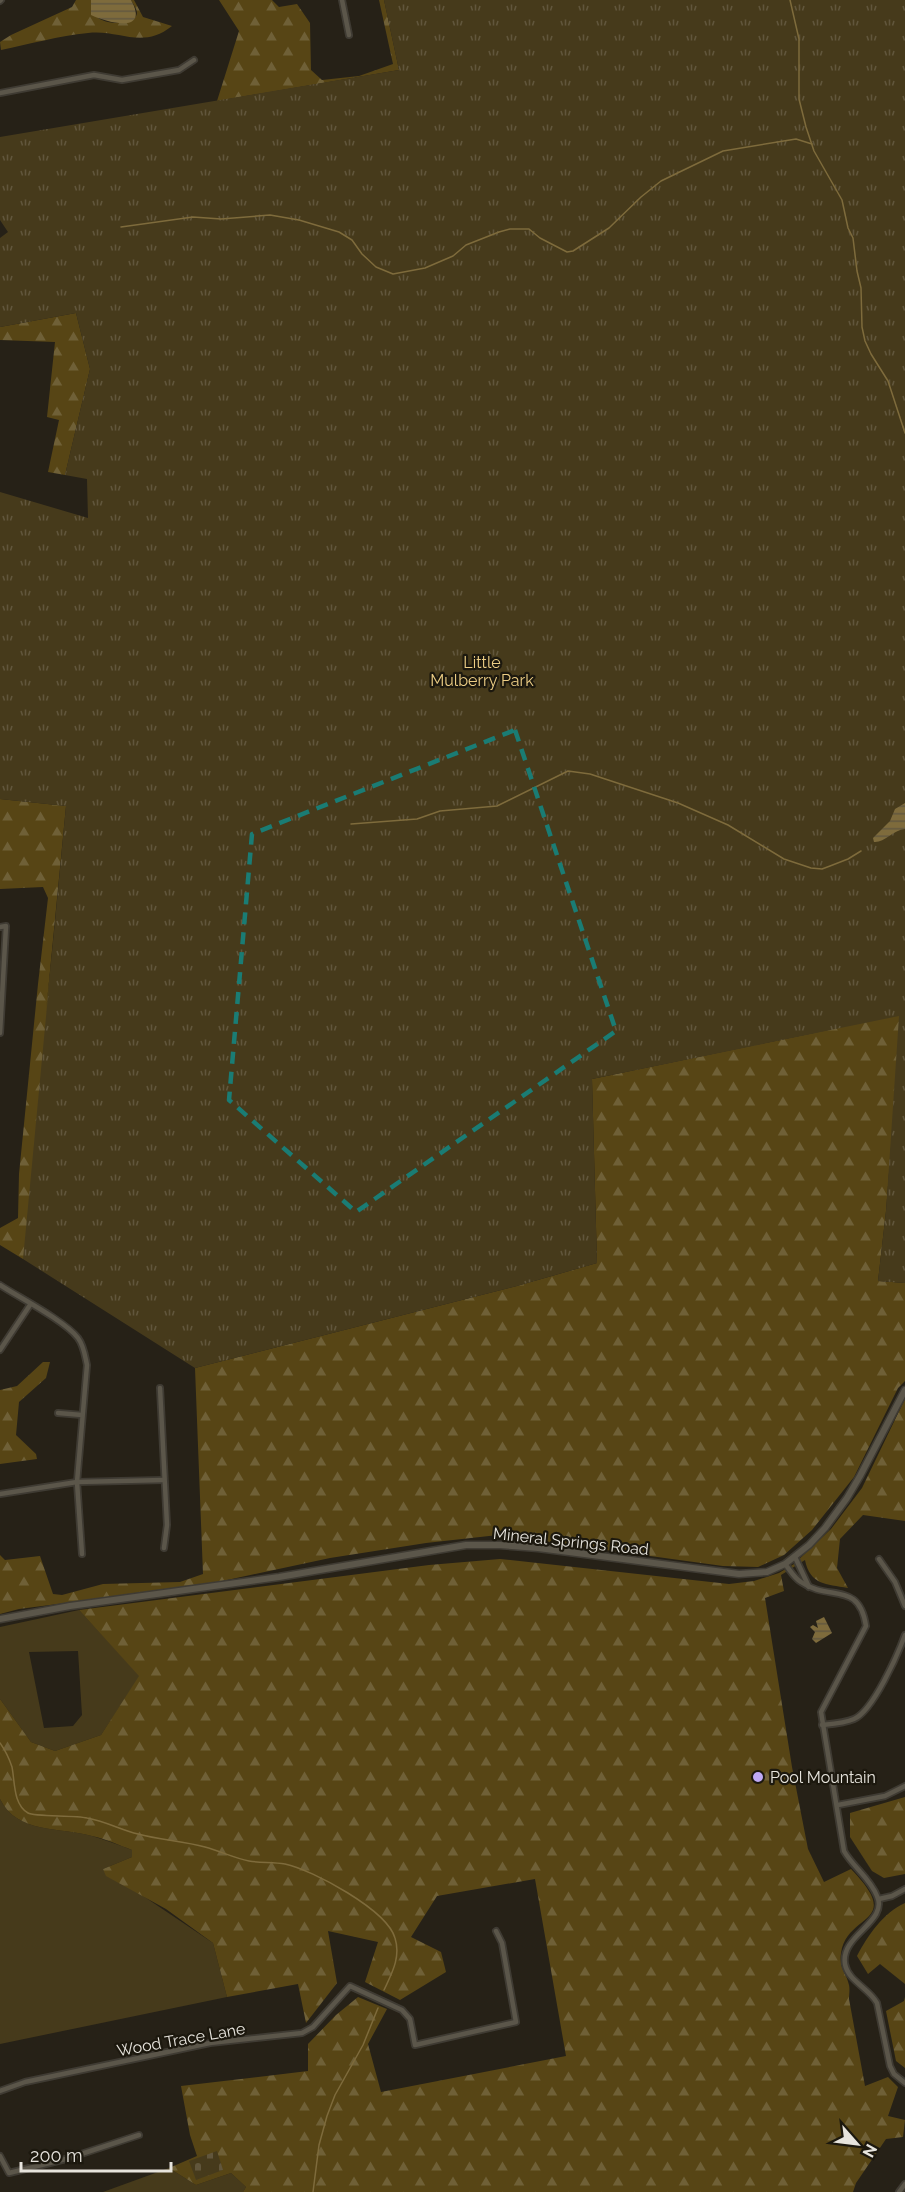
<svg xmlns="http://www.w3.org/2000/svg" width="905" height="2192" font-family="Raleway,sans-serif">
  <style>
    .grass { fill: #463a1b; fill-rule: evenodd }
    .forest { fill: url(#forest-firs) }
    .cemetery { fill: url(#cemetery-stones) }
    .park { fill: url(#park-tufts) }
    .water { fill: url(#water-rules) }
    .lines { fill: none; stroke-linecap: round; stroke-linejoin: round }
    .stream { stroke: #7e6b3c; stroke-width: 1.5 }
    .minor-casing { stroke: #3f3b33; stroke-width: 8 }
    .tertiary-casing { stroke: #3f3b33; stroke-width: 9 }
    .minor { stroke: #5b564a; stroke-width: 4.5 }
    .tertiary { stroke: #5b564a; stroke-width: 6 }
    .marked { fill: none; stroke: #1a7c74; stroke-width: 4.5; stroke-dasharray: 12 8; stroke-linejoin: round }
    .poi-dot { fill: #bfa9f4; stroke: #1c180e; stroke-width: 2 }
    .labels { text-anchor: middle; stroke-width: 4.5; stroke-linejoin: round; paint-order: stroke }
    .park-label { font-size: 16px; fill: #edce85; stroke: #1c180e }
    .street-label { font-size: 16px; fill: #e7e4dd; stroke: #1c180e }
    .poi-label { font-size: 16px; fill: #e7e4dd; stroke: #1c180e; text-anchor: start }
  </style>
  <defs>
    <pattern id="forest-firs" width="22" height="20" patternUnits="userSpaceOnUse" patternTransform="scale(1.5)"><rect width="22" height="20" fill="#574515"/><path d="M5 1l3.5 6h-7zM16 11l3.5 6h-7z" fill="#6f6037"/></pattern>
    <pattern id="cemetery-stones" width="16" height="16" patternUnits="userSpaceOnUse" patternTransform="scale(1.5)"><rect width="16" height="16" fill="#463a1b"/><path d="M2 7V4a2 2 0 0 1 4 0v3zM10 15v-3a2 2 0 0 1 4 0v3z" fill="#61563c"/></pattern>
    <pattern id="park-tufts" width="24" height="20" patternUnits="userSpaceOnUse" patternTransform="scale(1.5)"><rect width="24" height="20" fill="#463a1b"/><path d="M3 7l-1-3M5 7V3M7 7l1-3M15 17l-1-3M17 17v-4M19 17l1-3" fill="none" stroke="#61563c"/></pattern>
    <pattern id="water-rules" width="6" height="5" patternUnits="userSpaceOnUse" patternTransform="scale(1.5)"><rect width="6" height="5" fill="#7e6b3c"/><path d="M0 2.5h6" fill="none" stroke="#62583f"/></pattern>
  </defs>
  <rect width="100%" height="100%" fill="#262117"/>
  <g class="grass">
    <path d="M79,1610L140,1676L101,1735L55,1751L31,1742L0,1699V1627ZM78,1651L82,1715L73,1726L44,1728L29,1652Z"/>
    <path d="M0,1799C17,1834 60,1827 92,1836C106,1840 119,1845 132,1850V1857L103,1869L213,1943L227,1997L0,2044Z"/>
    <path d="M169,2168L196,2185L231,2173L246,2187L243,2192H103Z"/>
  </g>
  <g class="forest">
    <path d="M76,0H91V12C101,23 117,26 131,20C134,18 136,18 137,13C137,9 133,4 131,0H134L143,17L172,26C142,50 119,29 88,33C59,36 29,44 1,50L0,42L11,35L72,7Z"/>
    <path d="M219,0H272L279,7L297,4L310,23L311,70L322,80L359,76L393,64L379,0H384L399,70L217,101L239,31Z"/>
    <path d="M905,0V803L900,829L905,1281L887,1211L901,1016L886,1211L878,1281L905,1283V1381L898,1388L854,1477L812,1530L784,1555L758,1567L723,1566L498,1535L426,1543L330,1558L204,1585L19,1609L0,1614V1555L5,1560L40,1556L53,1594L62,1595L103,1584L180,1582L203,1574L195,1368L517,1286L597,1263L592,1079L843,1027L590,1078L23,1259L0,1245V1228L18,1218L19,1174L38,984L48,898L43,887L0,889V799L66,806L46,1012L68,806L89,520Z"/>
    <path d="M76,313L90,369L65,475L48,472L59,420L47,417L55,342L0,340V327Z"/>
    <path d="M43,1362H50L46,1378L19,1402L16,1435L36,1454L37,1459L0,1464V1390L17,1386Z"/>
    <path d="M905,1399V1521L863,1515L840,1539L837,1568L848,1588C826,1584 810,1585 805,1560L781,1575L784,1591L765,1598L792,1767L808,1849L824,1882L851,1869C905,1925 847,1912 841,1953C839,1969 846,1972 849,1985C850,1989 849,1995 849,1999L865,2086L888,2077L898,2087L888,2116L905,2120L903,2137L886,2139L856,2183L853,2192H243L246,2187L231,2173L196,2185L169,2168L197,2156L190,2135L181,2086L308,2071V2044L336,2015L358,1997L387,2009L368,2044L381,2092L566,2056L535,1879L437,1896L411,1937L441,1952L446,1972L400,2000L365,1982L378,1942L328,1931L337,1983L306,2023L298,1984L227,1997L213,1943L166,1909L106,1876L103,1869L132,1857V1850C119,1845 106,1839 92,1836C60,1827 17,1834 0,1799V1699L31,1742L55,1751L101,1735L139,1676L79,1610L429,1565L500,1559L729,1584L754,1581L779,1573L794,1564L831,1529L862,1488Z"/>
    <path d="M905,1797V1874L884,1878L872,1871L850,1837V1813Z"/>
    <path d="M905,1903V1984L880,1964L868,1974L857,1956C868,1935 883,1913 905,1903Z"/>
    <path d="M905,1997V2068L896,2061L886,2011L904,2001Z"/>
  </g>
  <path class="cemetery" d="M217,2151L223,2170L196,2180L189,2161Z"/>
  <path class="park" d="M384,0H905V1283L878,1281L886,1211L899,1016L592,1079L597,1263L517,1286L195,1368L23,1259L66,806L0,799V492L88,518L87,479L65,475L90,369L76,313L0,327V238L8,232L0,220V137L399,70Z"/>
  <g class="water">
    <path d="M91,0H131C150,34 108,23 91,15Z"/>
    <path d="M905,803V829C893,830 884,843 874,842L873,838L890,821L895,809Z"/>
    <path d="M824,1617L832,1633L816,1643L812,1639L815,1632L810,1627L813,1625L818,1628L816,1621Z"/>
  </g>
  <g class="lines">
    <g class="stream">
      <path d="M790,0L799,39V99L806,127L814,151L842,200L848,228L853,238L857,271L861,288L862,327L865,341L871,354L888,381L905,433"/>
      <path d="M121,227L193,217L221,219L270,215L299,220L339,232L352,240L362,254L376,267L393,274L425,268L453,256L466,245L499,232L510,229H529L540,238L567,252L573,251L609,228L641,197L661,181L723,151L796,139L812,144"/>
      <path d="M351,824L417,819L440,811L497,806L568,771L590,774L678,803L728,825L784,859L811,868L822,869L830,866L848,859L861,851"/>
      <path d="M0,1743C5,1750 9,1758 12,1767C15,1782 13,1804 28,1813C35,1817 74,1815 87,1818C105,1821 121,1830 138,1834C160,1840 183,1841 205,1847C220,1851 234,1858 249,1861C260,1863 273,1862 285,1864C313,1870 387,1910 395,1938C401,1957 392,1973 384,1990"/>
      <path d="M313,2192L319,2145L327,2116L335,2095L363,2045L378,2008"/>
    </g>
    <g class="minor-casing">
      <g id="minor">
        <path d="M342,0L349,35"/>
        <path d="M0,1L1,0"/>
        <path d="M0,93L94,75L122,80L179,70L194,60"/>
        <path d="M0,927L6,926L0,1033"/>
        <path d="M0,1285C20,1298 65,1321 78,1338C84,1346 85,1356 87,1365L77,1482L82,1554"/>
        <path d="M0,1350L30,1305"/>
        <path d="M160,1388L167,1525L164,1548"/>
        <path d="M58,1413L82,1415"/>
        <path d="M0,1494L77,1482L164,1480"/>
        <path d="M795,1557L809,1587"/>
        <path d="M879,1559L895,1582L905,1606"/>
        <path d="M785,1564C790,1570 794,1578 801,1582C829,1602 859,1580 866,1626L821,1712L844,1851C853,1867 870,1878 877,1896C889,1922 840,1935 845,1964C848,1981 869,1988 877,2003L890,2066L894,2074L905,2083"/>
        <path d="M822,1725C832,1724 845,1723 854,1719C873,1711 898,1654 905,1635"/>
        <path d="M838,1805L885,1796L905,1786"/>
        <path d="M879,1899L892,1896L905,1889"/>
        <path d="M0,2091L25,2082L210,2043L302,2033L313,2027L350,1986L402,2010L410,2019L415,2045L516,2022L502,1943L496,1931"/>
        <path d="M0,2156L9,2173L66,2159L139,2135"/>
        <path d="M899,2192L905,2184"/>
      </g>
    </g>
    <g class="tertiary-casing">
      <path id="tertiary" d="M0,1619L70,1606L279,1577L466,1545H500L538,1548L739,1574L767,1572L785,1564L809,1545L825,1528L847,1498L860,1476L905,1390"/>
    </g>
    <use href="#minor" class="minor"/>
    <use href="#tertiary" class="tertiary"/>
  </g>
  <path class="marked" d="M515,730L616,1031L356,1212L229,1100L252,834Z"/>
  <circle class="poi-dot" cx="758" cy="1777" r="6"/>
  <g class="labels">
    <g class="park-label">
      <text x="482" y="668">Little<tspan x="482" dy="18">Mulberry Park</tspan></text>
    </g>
    <g class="street-label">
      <text transform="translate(571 1541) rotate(6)" y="6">Mineral Springs Road</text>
      <text transform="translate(181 2039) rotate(-10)" y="6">Wood Trace Lane</text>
    </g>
    <g class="poi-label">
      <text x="770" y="1783">Pool Mountain</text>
    </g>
  </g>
  <g transform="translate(857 2144) rotate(118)" stroke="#1c180e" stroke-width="4.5" paint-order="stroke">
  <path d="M0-4.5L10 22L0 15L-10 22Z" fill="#e7e4dd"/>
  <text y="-9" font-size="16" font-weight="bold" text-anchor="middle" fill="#e7e4dd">N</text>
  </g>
  <path d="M21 2162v9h150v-9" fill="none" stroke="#e7e4dd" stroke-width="3"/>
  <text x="30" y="2162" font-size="18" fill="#e7e4dd" stroke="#1c180e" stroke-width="4.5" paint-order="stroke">200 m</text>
</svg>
